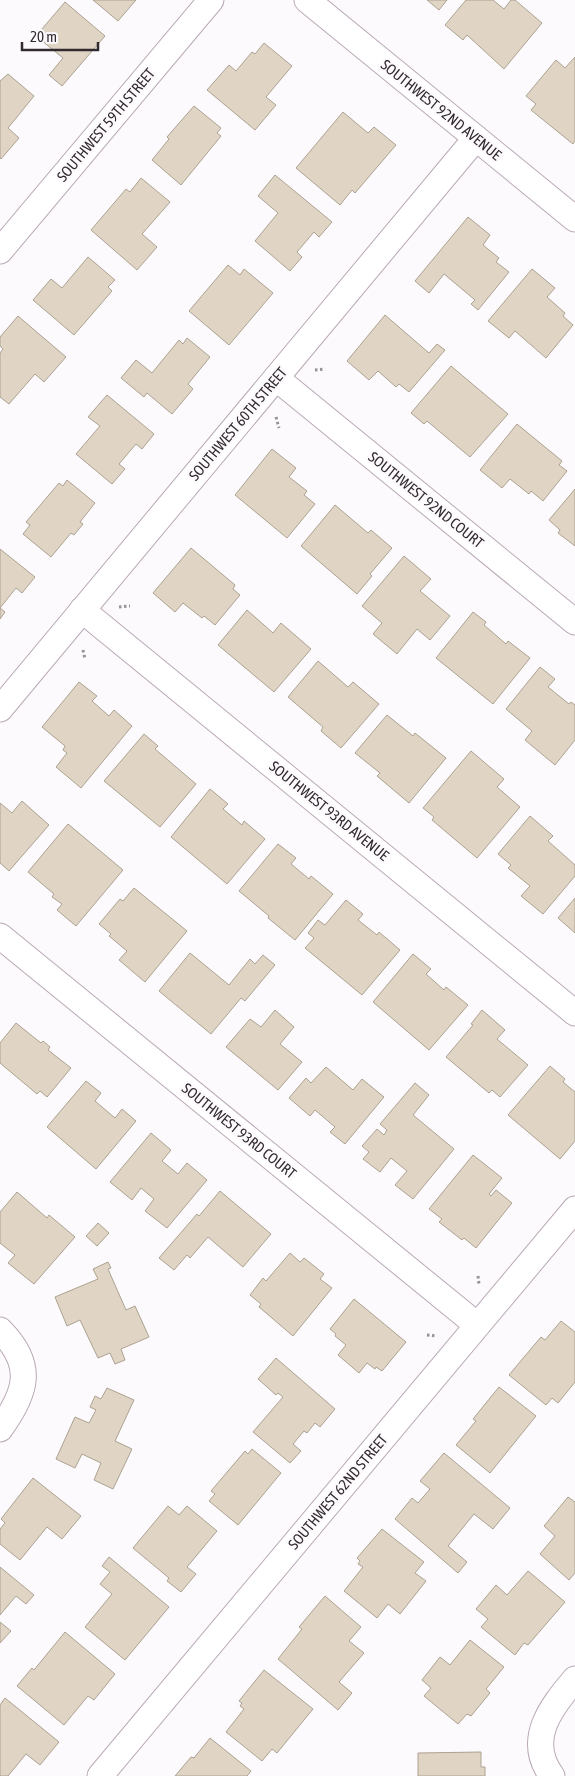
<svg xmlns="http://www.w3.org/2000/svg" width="575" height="1776" font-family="'Asap Condensed',sans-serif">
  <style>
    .building { fill: #e0d5c4; stroke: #aca291 }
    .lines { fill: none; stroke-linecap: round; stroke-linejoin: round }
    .minor-casing { stroke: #b9a9b7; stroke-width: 27 }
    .path { stroke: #969296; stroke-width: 3; stroke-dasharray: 2.5 2.5; stroke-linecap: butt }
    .minor { stroke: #fff; stroke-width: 25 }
    .labels { text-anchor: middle; stroke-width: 5; stroke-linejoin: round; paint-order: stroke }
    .street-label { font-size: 15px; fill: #312b30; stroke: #fdfafd }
  </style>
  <rect width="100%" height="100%" fill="#fdfafd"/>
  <g class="building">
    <path d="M93,0H136L118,21Z"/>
    <path d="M427,0H447L439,10Z"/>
    <path d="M466,0H493L504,9L511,0H515L542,23L504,69L467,35L463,40L445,25Z"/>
    <path d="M65,2L105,36L62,86L49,75L63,58L36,36Z"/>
    <path d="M264,43L292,66L266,97L276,105L255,130L207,90L229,65L236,71L252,52L255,54Z"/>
    <path d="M575,57V141L573,144L531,110L536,104L526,96L556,60L565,68Z"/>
    <path d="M8,74L34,96L8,128L19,138L1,159L0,158V81Z"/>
    <path d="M194,106L221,128L217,133L221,136L181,185L152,160L169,139L167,137Z"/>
    <path d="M343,112L368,133L374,127L396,145L355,193L352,190L340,205L296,168Z"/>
    <path d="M275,175L332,222L319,237L314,232L297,252L302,257L290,271L255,241L278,213L258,196Z"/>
    <path d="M141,178L170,202L142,234L157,247L137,270L91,230L126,189L130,192Z"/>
    <path d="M468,217L490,235L483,245L499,258L496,262L509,272L478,310L471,304L475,300L444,274L429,293L415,281Z"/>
    <path d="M88,257L115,280L108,287L112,291L74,335L33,300L51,279L62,288Z"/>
    <path d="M228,265L240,275L244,269L273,293L229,345L189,311Z"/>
    <path d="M532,269L555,288L547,297L565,313L563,316L573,325L546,358L515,331L509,338L488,321Z"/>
    <path d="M385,315L429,353L437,344L445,350L409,392L399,384L396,387L378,371L369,380L347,361Z"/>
    <path d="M18,316L66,357L44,382L35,374L9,404L0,397V353L3,349L0,346V337Z"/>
    <path d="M187,338L210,357L188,384L193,389L172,414L147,393L144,397L121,378L136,360L152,373L179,340L183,344Z"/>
    <path d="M451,366L508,414L470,457L427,421L424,424L411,413Z"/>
    <path d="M107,395L154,434L142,449L136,444L119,464L125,469L112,484L76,454L100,426L88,417Z"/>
    <path d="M517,424L562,461L559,465L567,471L543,501L531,491L529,494L510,479L502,488L480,470Z"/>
    <path d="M272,449L296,468L289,477L307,491L304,495L315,504L287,538L235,495Z"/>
    <path d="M67,480L95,503L80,522L83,524L74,535L71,533L51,557L23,534L30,525L26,522L59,483L63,486Z"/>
    <path d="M575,489V546L558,533L560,530L549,520Z"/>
    <path d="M335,505L368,533L371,530L392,548L370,574L372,576L357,594L301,546Z"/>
    <path d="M191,548L235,585L233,589L240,595L215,625L204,616L202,618L183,603L175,612L153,593Z"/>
    <path d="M0,549L35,577L22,593L16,588L0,608L5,612L0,619Z"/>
    <path d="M404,556L431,579L420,591L450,616L430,640L417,629L397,654L373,634L382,623L362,606Z"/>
    <path d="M247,610L273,633L281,623L311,649L274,692L218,645Z"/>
    <path d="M473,612L486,622L484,625L506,644L508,641L530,658L493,704L436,658Z"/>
    <path d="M318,661L348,687L353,682L379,704L341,748L321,731L323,727L288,697Z"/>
    <path d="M540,667L555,679L548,687L569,704L571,702L575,705V740L555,765L525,740L532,731L506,709Z"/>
    <path d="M79,682L97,696L92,701L109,716L114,710L132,726L81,788L56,767L67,753L63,750L65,746L42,727Z"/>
    <path d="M387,715L413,736L415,733L446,758L409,803L377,776L380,773L355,753Z"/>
    <path d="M144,734L158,746L155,749L196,784L160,827L104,781Z"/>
    <path d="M471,751L504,779L497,787L520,807L477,858L432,820L434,817L423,808Z"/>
    <path d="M210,789L228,804L223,809L242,825L244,821L265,839L227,884L171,837Z"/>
    <path d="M22,801L49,825L9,871L0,863V803L12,813Z"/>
    <path d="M530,816L553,836L548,841L575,865V876L543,914L521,896L530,886L508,868L511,865L498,854Z"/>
    <path d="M68,824L123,870L76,926L57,910L62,904L52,897L54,894L28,872Z"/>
    <path d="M278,844L296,858L291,864L309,879L311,876L333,894L295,940L268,918L269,916L239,891Z"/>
    <path d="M134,888L187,931L145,982L119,960L127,951L109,936L111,934L99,924L120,899L123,901Z"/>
    <path d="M575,898V933L558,918Z"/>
    <path d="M346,900L363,914L358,920L377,935L379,932L400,950L362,995L305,948L314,938L308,933L318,920L325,925Z"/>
    <path d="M190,953L229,985L250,959L255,964L263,955L275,965L245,1001L241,998L211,1034L159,991Z"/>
    <path d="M413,954L431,969L426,974L444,990L446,987L468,1005L429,1050L373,1002Z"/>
    <path d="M275,1010L294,1027L280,1044L302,1062L278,1090L226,1047L250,1019L261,1027Z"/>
    <path d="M482,1010L505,1030L497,1039L528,1065L500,1097L492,1090L489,1093L446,1057L473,1025L471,1024Z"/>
    <path d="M16,1023L41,1043L43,1041L50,1047L48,1050L71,1068L47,1097L40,1091L37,1094L0,1063V1043Z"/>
    <path d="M550,1066L565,1079L563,1082L575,1092V1141L560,1159L508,1115Z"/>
    <path d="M326,1067L353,1090L362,1079L384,1097L345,1144L330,1132L335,1127L315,1110L310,1116L289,1098L306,1078L311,1083Z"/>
    <path d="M86,1081L101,1093L95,1101L115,1118L122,1109L136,1121L96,1169L47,1127Z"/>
    <path d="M415,1083L429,1095L413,1115L454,1149L413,1199L395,1185L407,1171L391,1158L380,1172L363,1159L369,1152L362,1146L377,1129L384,1135L387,1130L380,1124Z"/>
    <path d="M151,1133L171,1150L162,1161L178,1174L187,1163L207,1180L167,1228L145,1211L154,1199L141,1188L132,1200L110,1182Z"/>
    <path d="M473,1155L502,1178L489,1194L491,1196L496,1190L512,1203L476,1248L464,1238L462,1240L439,1222L442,1219L429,1209Z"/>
    <path d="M220,1191L271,1234L243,1267L208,1237L190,1258L187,1255L174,1270L159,1258L197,1214L199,1216Z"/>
    <path d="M17,1192L47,1218L49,1215L75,1237L34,1284L8,1263L15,1255L0,1243V1212Z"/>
    <path d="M98,1223L109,1233L97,1246L86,1236Z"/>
    <path d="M290,1253L300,1262L304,1258L324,1274L320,1279L332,1288L293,1336L259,1307L261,1304L250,1295L263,1278L266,1281Z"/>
    <path d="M108,1262L111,1268L108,1269L126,1310L135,1306L149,1337L121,1349L125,1360L115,1364L110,1353L98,1358L80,1320L67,1326L55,1297L98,1279L93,1269Z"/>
    <path d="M354,1299L406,1342L382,1371L376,1367L375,1369L367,1363L359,1373L338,1355L346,1345L335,1336L336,1334L330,1329Z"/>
    <path d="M561,1321L575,1332V1382L558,1403L552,1398L546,1405L509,1375L541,1337L545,1340Z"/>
    <path d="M276,1358L335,1409L320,1427L315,1423L307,1433L304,1431L293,1444L301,1451L290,1463L253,1432L283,1397L278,1393L276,1395L258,1379Z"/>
    <path d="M499,1387L536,1416L490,1473L456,1445L476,1421L473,1419Z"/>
    <path d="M107,1388L134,1400L115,1441L132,1449L113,1489L94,1480L101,1463L82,1454L75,1468L56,1459L75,1417L89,1423L96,1410L90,1407L95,1396L101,1399Z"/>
    <path d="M252,1449L281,1473L238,1525L209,1501L215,1494L211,1491L245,1451L248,1454Z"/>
    <path d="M444,1453L510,1508L493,1529L474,1514L448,1546L467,1562L458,1573L395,1519L412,1498L418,1503L430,1489L420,1481Z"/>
    <path d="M33,1478L81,1516L62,1539L47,1527L20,1560L0,1544V1529L5,1523L1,1519Z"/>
    <path d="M568,1497L575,1502V1573L569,1580L540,1554L555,1536L544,1526Z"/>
    <path d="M168,1506L179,1515L187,1506L217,1531L187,1567L196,1574L181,1592L167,1581L169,1578L133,1548Z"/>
    <path d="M382,1529L424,1562L415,1573L426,1581L400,1614L388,1604L377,1618L344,1591L363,1567L358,1564L360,1561L357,1558Z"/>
    <path d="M109,1557L169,1607L125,1660L85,1627L112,1594L100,1584L110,1572L102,1566Z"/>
    <path d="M0,1567L34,1595L26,1604L16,1596L0,1615Z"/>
    <path d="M528,1571L565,1602L528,1645L524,1643L515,1655L481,1627L488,1619L476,1609L496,1585L507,1595Z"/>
    <path d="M325,1596L361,1627L349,1641L364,1653L339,1682L352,1693L338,1710L278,1659L302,1629L299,1627Z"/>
    <path d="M0,1622L11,1631L0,1643Z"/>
    <path d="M65,1632L115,1674L94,1700L88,1696L64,1725L17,1686L32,1668L34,1670Z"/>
    <path d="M470,1640L504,1667L486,1689L490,1693L471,1716L467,1714L458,1724L424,1696L431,1688L422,1680L440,1657L450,1665Z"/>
    <path d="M264,1670L313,1709L277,1753L272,1749L262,1761L226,1732L244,1709L240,1706L242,1703L239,1701Z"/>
    <path d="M5,1698L59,1742L40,1765L26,1754L8,1776H0V1705Z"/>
    <path d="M210,1738L251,1771L247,1776H175L191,1757L194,1758Z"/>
    <path d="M481,1752V1767H485V1776H418V1753Z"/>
  </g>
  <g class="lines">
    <g class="minor-casing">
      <g id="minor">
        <path d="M307,0L575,219"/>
        <path d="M0,251L211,0"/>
        <path d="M276,378L575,622"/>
        <path d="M82,610L575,1013"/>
        <path d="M0,709L476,138"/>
        <path d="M0,936L477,1325"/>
        <path d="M0,1330C35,1365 27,1392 0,1429"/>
        <path d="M100,1776L575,1209"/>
        <path d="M552,1776C525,1740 551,1707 575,1679"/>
      </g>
    </g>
    <g class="path">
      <path d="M315,370L325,369"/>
      <path d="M276,417L279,428"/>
      <path d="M119,607L130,606"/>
      <path d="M83,650L85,659"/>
      <path d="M478,1276L479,1284"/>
      <path d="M427,1335L436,1336"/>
    </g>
    <use href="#minor" class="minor"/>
  </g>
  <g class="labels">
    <g class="street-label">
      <text transform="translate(441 110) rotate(39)" y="5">SOUTHWEST 92ND AVENUE</text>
      <text transform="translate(106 125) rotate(-50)" y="5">SOUTHWEST 59TH STREET</text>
      <text transform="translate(238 424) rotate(-50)" y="5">SOUTHWEST 60TH STREET</text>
      <text transform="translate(426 500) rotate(39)" y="5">SOUTHWEST 92ND COURT</text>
      <text transform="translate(329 811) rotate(39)" y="5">SOUTHWEST 93RD AVENUE</text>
      <text transform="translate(239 1131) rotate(39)" y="5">SOUTHWEST 93RD COURT</text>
      <text transform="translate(338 1492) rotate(-50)" y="5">SOUTHWEST 62ND STREET</text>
    </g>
  </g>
  <path d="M22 42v8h76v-8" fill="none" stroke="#312b30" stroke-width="2.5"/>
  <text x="30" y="42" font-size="15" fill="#312b30" stroke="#fdfafd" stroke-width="4" paint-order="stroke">20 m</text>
</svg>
